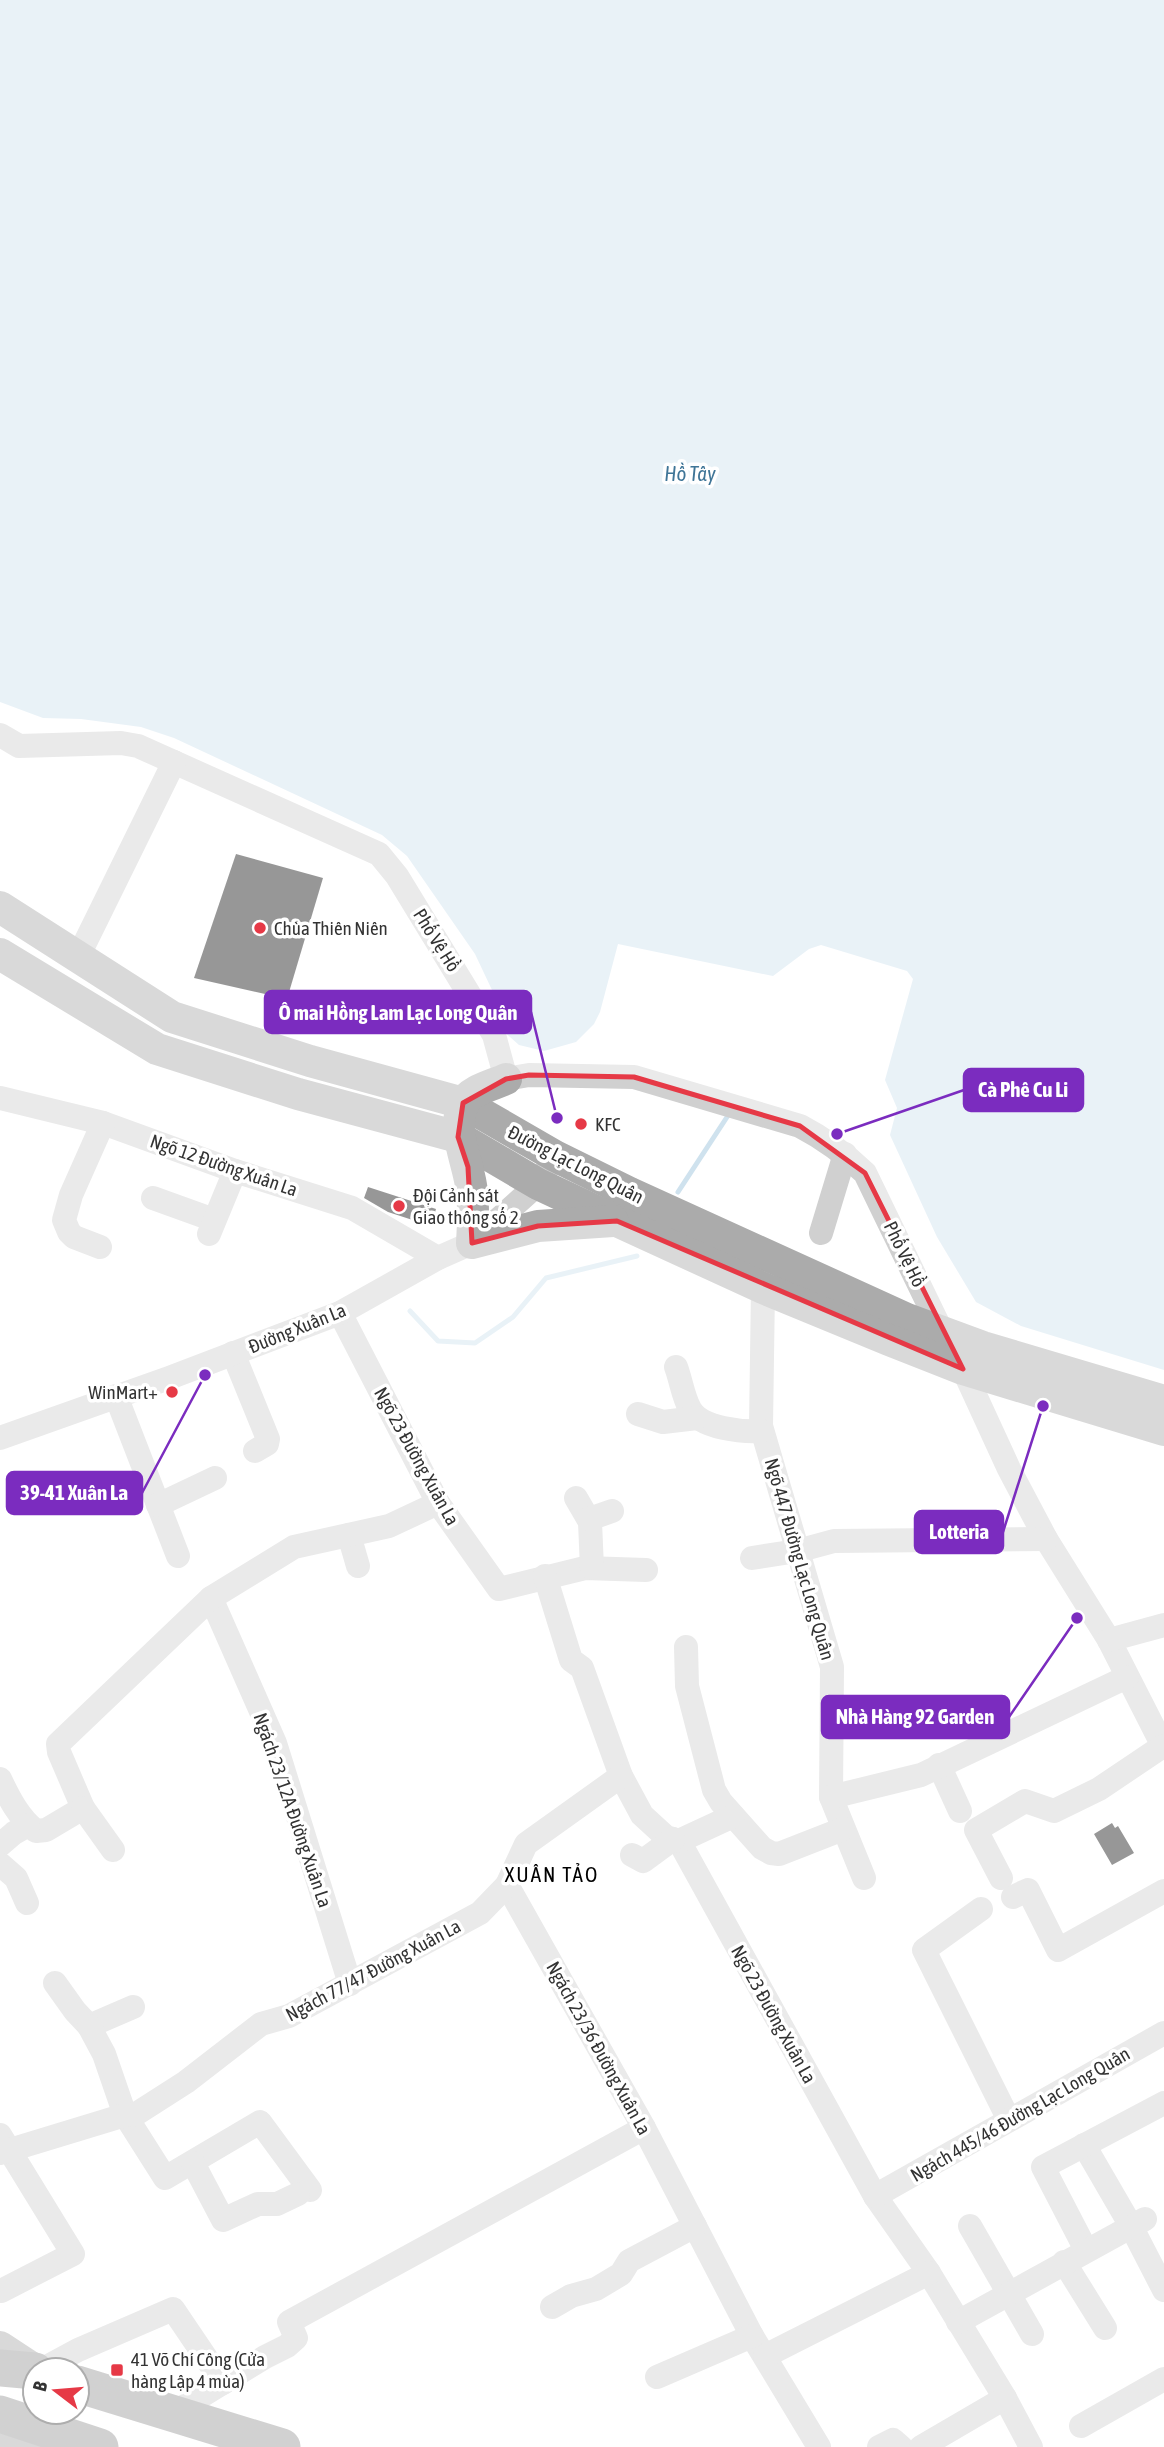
<svg xmlns="http://www.w3.org/2000/svg" width="1164" height="2447" font-family="'Asap Condensed',sans-serif">
  <style>
    .water { fill: #cfe2ee }
    .lines { fill: none; stroke-linecap: round; stroke-linejoin: round }
    .stream { stroke: #cfe2ee; stroke-width: 5 }
    .building { fill: #1a1a1a }
    .minor { stroke: #d0d0d0; stroke-width: 24 }
    .major { stroke: #ababab; stroke-width: 32 }
    .highway { stroke: #9a9a9a; stroke-width: 37 }
    .marked { fill: none; stroke: #e63946; stroke-width: 5; stroke-linejoin: round }
    .poi-dot { fill: #e63946; stroke: #fff; stroke-width: 2.5 }
    .labels { text-anchor: middle; stroke-width: 7; stroke-linejoin: round; paint-order: stroke }
    .poi-label { font-size: 19px; fill: #333; stroke: #fff; text-anchor: start }
    .street-label { font-size: 19px; fill: #333; stroke: #fff }
    .water-label { font-size: 21px; font-style: italic; fill: #3f7597; stroke: #fff }
    .neighbourhood-label { font-size: 21px; letter-spacing: 2px; fill: #000; stroke: #fff }
    .leader { fill: none; stroke: #7b2cbf; stroke-width: 2.5 }
    .callout-dot { fill: #7b2cbf; stroke: #fff; stroke-width: 2.5 }
    .callout { fill: #7b2cbf; stroke: #7b2cbf; stroke-width: 2.5 }
    .callout-label { font-size: 21px; text-anchor: middle; font-weight: bold; fill: #fff }
  </style>
  <rect width="100%" height="100%" fill="#fff"/>
  <path class="water" d="M0,0H1164V1370L1021,1326L976,1302L937,1237L890,1135L897,1108L885,1080L913,979L907,971L821,945L809,949L773,976L618,944L600,1012L594,1024L576,1042L544,1051L519,1045L502,1030L492,990L475,954L407,856L382,835L174,738L141,727L81,719L43,718L0,702Z"/>
  <g class="lines">
    <g class="stream">
      <path d="M678,1192L729,1114"/>
      <path d="M410,1311L438,1341L475,1343L513,1317L546,1278L637,1256"/>
    </g>
  </g>
  <g class="building">
    <path d="M236,854L323,878L287,999L194,978Z"/>
    <path d="M368,1187L436,1209L431,1226L388,1212L364,1198Z"/>
    <path d="M1112,1823L1115,1828L1118,1826L1134,1853L1112,1865L1094,1834Z"/>
  </g>
  <g class="lines">
    <g class="minor">
      <path d="M0,735L19,746L121,743L138,746L379,854L397,876L494,1035L506,1079L529,1075L634,1077L800,1126C825,1139 845,1154 865,1173L943,1334L963,1369L1009,1469L1046,1539L1109,1640L1164,1748"/>
      <path d="M78,957L174,762"/>
      <path d="M0,1098L103,1123L235,1171L352,1208L438,1258"/>
      <path d="M153,1198L214,1220"/>
      <path d="M821,1233L845,1154"/>
      <path d="M209,1234L235,1171"/>
      <path d="M100,1247L74,1237L69,1232L64,1220L71,1195L103,1123"/>
      <path d="M763,1288L761,1426L832,1667L831,1797L864,1878"/>
      <path d="M340,1313L438,1503L499,1589L585,1568L646,1570"/>
      <path d="M233,1353L268,1439L267,1444L255,1451"/>
      <path d="M676,1367C681,1380 683,1397 690,1409C701,1429 743,1432 762,1431"/>
      <path d="M116,1396L178,1556"/>
      <path d="M638,1414L663,1422L697,1418"/>
      <path d="M0,1438L169,1378L340,1313L438,1258L472,1243L538,1184L546,1171"/>
      <path d="M576,1498L590,1522L592,1568"/>
      <path d="M158,1505L215,1478"/>
      <path d="M589,1519L612,1511"/>
      <path d="M349,1535L358,1566"/>
      <path d="M752,1558L797,1551L834,1541L1046,1539"/>
      <path d="M545,1576L571,1660L582,1668L621,1776L642,1815L666,1837L679,1841L875,2196L929,2273L1005,2398L1031,2447"/>
      <path d="M211,1598L275,1743L350,1984"/>
      <path d="M1109,1640L1164,1625"/>
      <path d="M686,1647L687,1686L714,1790L721,1802L762,1848L771,1853L779,1854L843,1829"/>
      <path d="M832,1712L889,1711"/>
      <path d="M939,1765L960,1811"/>
      <path d="M0,1779C9,1798 19,1818 36,1831L46,1830L83,1808L59,1752L58,1744L211,1598L294,1547L389,1526L438,1503"/>
      <path d="M831,1797L921,1775L1127,1677"/>
      <path d="M83,1808L113,1850"/>
      <path d="M679,1841L733,1816"/>
      <path d="M0,1845L14,1833L28,1825"/>
      <path d="M632,1855L643,1861L673,1839"/>
      <path d="M0,1864L16,1878L27,1903"/>
      <path d="M1001,1878L976,1830L1025,1801L1054,1811L1099,1789L1163,1746"/>
      <path d="M507,1885L644,2128L752,2336L819,2447"/>
      <path d="M1013,1897L1028,1890L1058,1950L1164,1891"/>
      <path d="M981,1909L924,1950L1009,2120"/>
      <path d="M55,1983L75,2011L89,2026L133,2007"/>
      <path d="M89,2026L104,2054L125,2115L165,2178L260,2122L310,2190"/>
      <path d="M0,2135L73,2254L1,2291"/>
      <path d="M1084,2145L1131,2226L1164,2290"/>
      <path d="M0,2153L125,2115L136,2114L186,2082L261,2024L289,2016L480,1913L507,1885L526,1844L621,1776"/>
      <path d="M193,2163L223,2220L258,2204H277L298,2194"/>
      <path d="M875,2196L1164,2033"/>
      <path d="M970,2226L1032,2334"/>
      <path d="M1086,2250L1043,2167L1164,2103"/>
      <path d="M1064,2262L1105,2328"/>
      <path d="M552,2307L571,2296L596,2289L621,2274L629,2261L695,2226"/>
      <path d="M958,2322L1145,2219"/>
      <path d="M765,2356L929,2273"/>
      <path d="M41,2370L78,2350L173,2309L223,2383"/>
      <path d="M657,2377L752,2336"/>
      <path d="M172,2414L265,2357L287,2346L296,2338L289,2322L644,2128"/>
      <path d="M1081,2426L1164,2379"/>
      <path d="M879,2447L893,2440L901,2447"/>
      <path d="M921,2447L1005,2398"/>
    </g>
    <g class="major">
      <path d="M0,907L172,1017L310,1061L463,1103L555,1156L630,1193L907,1319L983,1347L1164,1401"/>
      <path d="M0,954L157,1049L298,1094L458,1137L538,1184L617,1221L763,1288L889,1340L963,1369L1164,1430"/>
      <path d="M506,1079C494,1085 470,1090 464,1103C450,1131 470,1164 472,1193C474,1210 473,1226 472,1243L538,1226L613,1221"/>
      <path d="M0,2347L35,2370"/>
      <path d="M0,2436L34,2447"/>
    </g>
    <g class="highway">
      <path d="M0,2368L35,2371"/>
      <path d="M77,2384L282,2447"/>
      <path d="M0,2414L100,2447"/>
    </g>
  </g>
  <path d="M0 0H1164V2447H0ZM529,1075L634,1077L800,1126L865,1173L963,1369L617,1221L538,1226L472,1243L468,1167L458,1137L463,1103L506,1079Z" fill="#fff" fill-opacity=".55" fill-rule="evenodd"/>
  <path class="marked" d="M529,1075L634,1077L800,1126L865,1173L963,1369L617,1221L538,1226L472,1243L468,1167L458,1137L463,1103L506,1079Z"/>
  <g class="poi-dot">
    <circle cx="260" cy="928" r="7"/>
    <circle cx="581" cy="1124" r="7"/>
    <circle cx="399" cy="1206" r="7"/>
    <circle cx="172" cy="1392" r="7"/>
    <rect x="110" y="2363" width="14" height="14" rx="3.5"/>
  </g>
  <g class="labels">
    <g class="poi-label">
      <text x="274" y="935">Chùa Thiên Niên</text>
      <text x="595" y="1131">KFC</text>
      <text x="413" y="1202">Đội Cảnh sát<tspan x="413" dy="22">Giao thông số 2</tspan></text>
      <text x="158" y="1399" text-anchor="end">WinMart+</text>
      <text x="131" y="2366">41 Võ Chí Công (Cửa<tspan x="131" dy="22">hàng Lập 4 mùa)</tspan></text>
    </g>
    <g class="street-label">
      <text transform="translate(437 940) rotate(58)" y="7">Phố Vệ Hồ</text>
      <text transform="translate(576 1164) rotate(27)" y="7">Đường Lạc Long Quân</text>
      <text transform="translate(224 1165) rotate(19)" y="7">Ngõ 12 Đường Xuân La</text>
      <text transform="translate(905 1254) rotate(64)" y="7">Phố Vệ Hồ</text>
      <text transform="translate(297 1328) rotate(-22)" y="7">Đường Xuân La</text>
      <text transform="translate(417 1456) rotate(61)" y="7">Ngõ 23 Đường Xuân La</text>
      <text transform="translate(800 1559) rotate(74)" y="7">Ngõ 447 Đường Lạc Long Quân</text>
      <text transform="translate(293 1810) rotate(71)" y="7">Ngách 23/12A Đường Xuân La</text>
      <text transform="translate(373 1970) rotate(-28)" y="7">Ngách 77/47 Đường Xuân La</text>
      <text transform="translate(774 2014) rotate(61)" y="7">Ngõ 23 Đường Xuân La</text>
      <text transform="translate(599 2048) rotate(61)" y="7">Ngách 23/36 Đường Xuân La</text>
      <text transform="translate(1020 2114) rotate(-30)" y="7">Ngách 445/46 Đường Lạc Long Quân</text>
    </g>
    <g class="water-label">
      <text x="690" y="481">Hồ Tây</text>
    </g>
    <g class="neighbourhood-label">
      <text x="552" y="1882">XUÂN TẢO</text>
    </g>
  </g>
  <path class="leader" d="M557 1118L531 1012M837 1134L964 1090M205 1375L142 1493M1043 1406L1003 1532M1077 1618L1009 1717"/>
  <g class="callout-dot">
    <circle cx="557" cy="1118" r="7"/>
    <circle cx="837" cy="1134" r="7"/>
    <circle cx="205" cy="1375" r="7"/>
    <circle cx="1043" cy="1406" r="7"/>
    <circle cx="1077" cy="1618" r="7"/>
  </g>
  <g class="callout">
    <rect x="265" y="991" width="266" height="42" rx="7"/>
    <rect x="964" y="1069" width="119" height="42" rx="7"/>
    <rect x="7" y="1472" width="135" height="42" rx="7"/>
    <rect x="915" y="1511" width="88" height="42" rx="7"/>
    <rect x="822" y="1696" width="187" height="42" rx="7"/>
  </g>
  <g class="callout-label">
    <text x="398" y="1020">Ô mai Hồng Lam Lạc Long Quân</text>
    <text x="1023" y="1097">Cà Phê Cu Li</text>
    <text x="74" y="1500">39-41 Xuân La</text>
    <text x="959" y="1539">Lotteria</text>
    <text x="915" y="1724">Nhà Hàng 92 Garden</text>
  </g>
  <g transform="translate(56 2391) rotate(286)"><circle r="33" fill="#ffffff" stroke="#adadad" stroke-width="2"/>
  <path d="M0-5L12 26L0 18L-12 26Z" fill="#e63946"/>
  <text y="-10" font-size="19" font-weight="bold" text-anchor="middle" fill="#333333">B</text>
  </g>
</svg>
